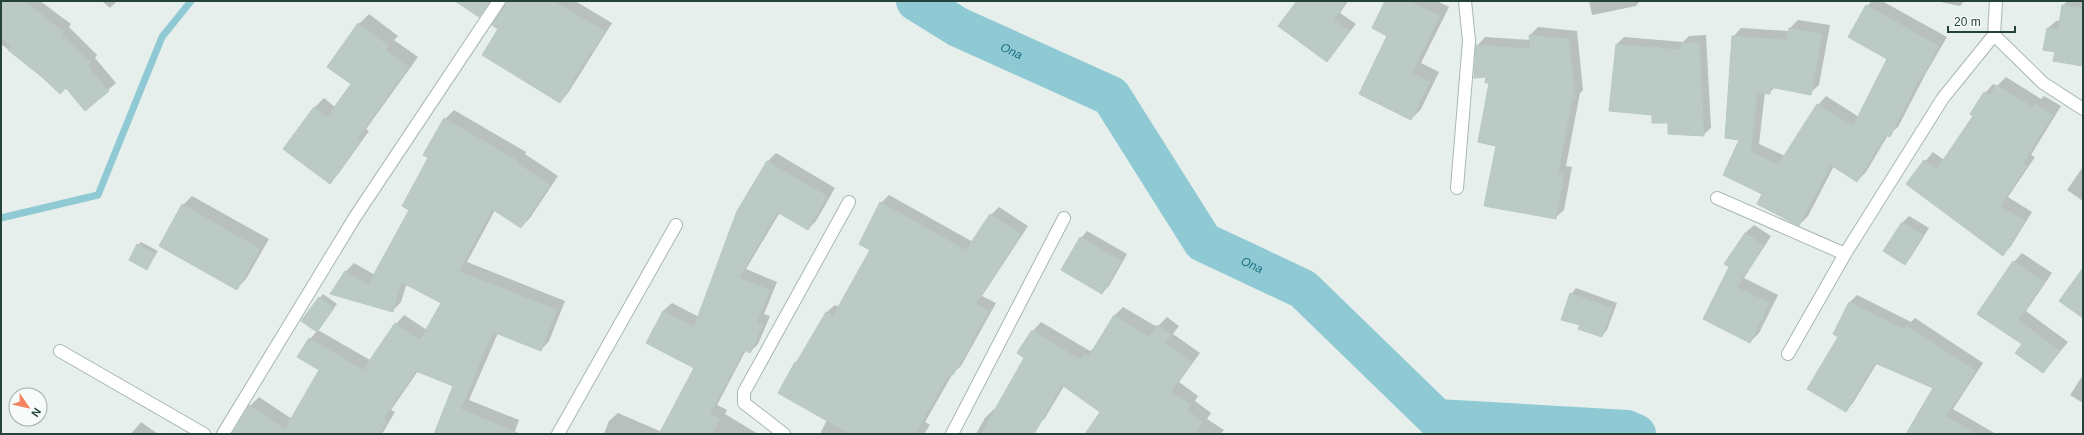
<svg xmlns="http://www.w3.org/2000/svg" width="2084" height="435" font-family="Helvetica,sans-serif">
  <style>
    .shadow { fill: #0003 }
    .lines { fill: none; stroke-linecap: round; stroke-linejoin: round }
    .stream { stroke: #8ec9d4; stroke-width: 7 }
    .river { stroke: #8ec9d4; stroke-width: 40 }
    .building { fill: #bbcac4; stroke: #b8c9c2 }
    .street-casing { stroke: #a8b8b2; stroke-width: 14 }
    .street { stroke: #fff; stroke-width: 12 }
    .labels { text-anchor: middle; stroke-width: 3.5; stroke-linejoin: round; paint-order: stroke }
    .water-label { font-size: 12px; font-style: italic; fill: #1c6f80; stroke: #f7fbf9 }
  </style>
  <rect width="100%" height="100%" fill="#e6efeb"/>
  <g class="shadow">
    <path d="M1,1H40L71,24L69,27L97,55L95,58L116,83L85,110L66,87L43,76L1,44Z"/>
    <path d="M102,1H117L110,8Z"/>
    <path d="M461,1H492L479,16Z"/>
    <path d="M508,1H575L612,23L568,93L560,102L499,29Z"/>
    <path d="M1298,1H1348L1340,13L1356,24L1327,60Z"/>
    <path d="M1387,1H1437L1449,7L1421,63L1439,72L1421,109L1411,119Z"/>
    <path d="M1589,1H1640L1636,6L1592,15Z"/>
    <path d="M1872,1H1882L1947,37L1926,73L1898,127L1888,135L1866,172L1857,181L1834,166L1808,216L1799,225L1764,193L1741,139L1733,37L1741,28L1789,31L1790,28L1798,20L1830,25L1819,85L1810,93L1775,87L1769,93L1765,92L1759,144L1785,156L1818,105L1826,96L1859,117L1888,58L1867,6Z"/>
    <path d="M1936,1H1964L1960,6Z"/>
    <path d="M2068,1H2083V65L2056,51L2048,28L2056,21H2061L2063,5Z"/>
    <path d="M369,14L398,36L394,40L418,57L366,129L369,131L339,173L330,182L314,108L324,98L335,107L352,83L328,66L359,24Z"/>
    <path d="M1538,27L1577,31L1583,90L1580,93L1566,166L1572,167L1564,210L1555,218L1497,145L1491,82L1477,46L1485,37L1530,40V35Z"/>
    <path d="M1706,35L1711,128L1703,135L1653,114L1610,110L1617,44L1624,37L1683,42L1689,36Z"/>
    <path d="M2006,77L2041,99L2044,96L2061,106L2031,155L2035,157L2008,197L2032,212L2011,246L2003,255L1907,183L1933,152L1944,160L1974,115L1985,93L1993,84L1997,86Z"/>
    <path d="M454,110L526,152L525,154L558,176L530,218L521,227L495,210L467,262L565,301L549,341L541,350L498,333L469,400L519,420L514,434H435L454,386L418,371L391,410L395,412L382,434H233L250,406L259,397L292,419L320,369L310,339L317,331L303,320L323,294L337,304L318,330L370,360L396,324L404,315L427,330L442,302L407,283L401,302L392,311L345,272L354,263L375,275L411,209L445,119Z"/>
    <path d="M776,153L835,188L816,221L808,229L780,212L746,269L777,282L764,314L770,316L758,344L750,352L746,350L717,405L727,410L725,414L758,434H604L609,421L618,413L662,432L695,368L647,343L663,311L672,303L699,317L767,162Z"/>
    <path d="M2083,167V201L2067,190Z"/>
    <path d="M889,195L973,242L991,215L999,207L1028,226L982,296L996,303L961,366L953,373L925,422L930,425L924,434H820L827,420L796,363L800,358L827,312L835,305L839,307L871,249L860,243L881,203Z"/>
    <path d="M192,196L269,239L246,279L236,289L183,205Z"/>
    <path d="M1909,216L1929,228L1911,257L1905,264L1884,251L1903,222Z"/>
    <path d="M1754,225L1771,236L1744,278L1778,295L1759,333L1750,342L1731,267L1726,264L1745,233Z"/>
    <path d="M1087,231L1127,254L1109,286L1102,293L1081,238Z"/>
    <path d="M141,242L158,251L147,269L138,245Z"/>
    <path d="M2022,253L2052,273L2026,311L2068,342L2043,372L2023,344L1978,314L2014,262Z"/>
    <path d="M1576,288L1617,303L1607,330L1602,336L1581,324L1571,294Z"/>
    <path d="M1857,295L1911,322L1915,318L1983,363L1953,409L1996,434H1907L1934,387L1877,363L1853,403L1846,411L1839,336L1834,334L1850,302Z"/>
    <path d="M1123,307L1157,327L1167,317L1179,326L1173,334L1200,353L1179,382L1198,396L1195,401L1211,413L1207,419L1224,430L1221,434H1086L1102,411L1064,386L1045,418L1030,434H976L985,418L994,409L996,410L1026,357L1033,331L1041,322L1090,351L1096,347L1114,316Z"/>
    <path d="M2083,375V403L2070,395Z"/>
    <path d="M141,422L158,434H131Z"/>
  </g>
  <g class="lines">
    <path class="stream" d="M1,218L98,195L162,37L191,1"/>
    <path class="river" id="s1" d="M916,1L958,27L1111,96L1203,242L1303,289L1437,419L1627,430L1636,434"/>
  </g>
  <g class="building">
    <path d="M1,1H24L64,32L62,35L91,63L88,66L109,91L85,111L66,88L60,94L42,77L8,50L11,46L1,37Z"/>
    <path d="M455,1H490L479,17Z"/>
    <path d="M506,1H553L605,31L592,53L590,52L560,103L482,55L498,29L492,25Z"/>
    <path d="M1297,1H1346L1334,20L1350,31L1327,62L1278,26Z"/>
    <path d="M1385,1H1409L1440,16L1412,73L1430,82L1411,120L1359,94L1387,36L1372,28Z"/>
    <path d="M1866,5L1939,46L1922,78L1920,77L1890,137L1886,135L1857,182L1831,165L1799,226L1757,204L1762,194L1723,175L1739,140L1725,138L1732,36L1786,40L1789,28L1822,34L1811,95L1770,87V94L1757,93L1751,152L1778,165L1817,104L1853,126L1887,59L1848,37Z"/>
    <path d="M2062,5L2083,9V66L2053,61L2055,52L2043,50L2047,28L2058,30Z"/>
    <path d="M358,23L389,46L385,50L409,67L357,139L361,141L330,184L283,149L314,107L327,117L351,84L327,67Z"/>
    <path d="M1529,35L1569,39L1575,99L1572,100L1558,174L1564,175L1556,219L1484,206L1496,146L1478,142L1489,83H1485L1486,77L1474,78L1476,45L1530,49Z"/>
    <path d="M1699,42L1704,136L1668,134V123H1652V115L1609,111L1616,44L1681,50V43Z"/>
    <path d="M1996,85L2033,107L2035,104L2053,115L2023,163L2027,166L2000,206L2025,221L2003,256L1906,184L1924,160L1937,169L1973,116L1970,114L1984,92L1990,95Z"/>
    <path d="M444,118L518,161L517,163L550,185L521,228L492,209L459,271L557,310L541,351L493,332L461,409L520,434H434L453,386L416,371L383,419L387,421L379,434H232L249,405L285,429L319,370L297,357L309,338L363,370L395,323L420,340L441,303L401,282L393,312L330,294L345,271L368,285L409,210L402,206L428,158L423,155Z"/>
    <path d="M767,161L827,196L808,230L777,212L739,278L770,290L757,322L763,325L750,353L744,350L710,414L720,419L712,434H659L694,368L646,343L663,311L694,327L737,211Z"/>
    <path d="M880,202L966,250L990,214L1021,234L976,304L989,311L971,342L972,343L953,375L950,373L915,434H850L778,393L795,362L796,363L826,312L833,316L870,250L859,244Z"/>
    <path d="M182,204L260,249L237,290L159,246Z"/>
    <path d="M1902,222L1923,235L1905,265L1883,251Z"/>
    <path d="M1745,233L1764,245L1737,287L1770,303L1750,343L1703,319L1729,267L1724,264Z"/>
    <path d="M1080,237L1121,261L1102,294L1061,270Z"/>
    <path d="M137,244L155,254L147,270L129,260Z"/>
    <path d="M2013,261L2044,282L2018,320L2060,351L2043,373L2015,353L2022,344L1977,314Z"/>
    <path d="M2083,268V318L2059,301Z"/>
    <path d="M1570,293L1612,308L1602,337L1578,329L1580,325L1561,320Z"/>
    <path d="M319,297L334,308L317,332L301,321Z"/>
    <path d="M1849,302L1904,329L1906,325L1976,371L1946,416L1976,434H1906L1933,388L1875,363L1846,412L1807,389L1838,337L1833,334Z"/>
    <path d="M1114,315L1149,337L1157,325L1171,335L1165,343L1192,362L1171,391L1190,405L1187,410L1203,422L1195,434H1085L1100,412L1062,385L1034,434H981L1024,358L1017,353L1032,330L1081,360L1085,354L1089,356Z"/>
  </g>
  <g class="lines">
    <g class="street-casing">
      <g id="street">
        <path d="M1994,35L2043,83L2083,109"/>
        <path d="M1457,188L1469,41L1465,1"/>
        <path d="M1717,198L1845,254L1943,98L1994,35L1996,1"/>
        <path d="M60,351L204,434"/>
        <path d="M1788,354L1845,254"/>
        <path d="M223,434L355,217L499,1"/>
        <path d="M558,434L676,225"/>
        <path d="M784,434L744,403V392L849,202"/>
        <path d="M952,434L1064,218"/>
      </g>
    </g>
    <use href="#street" class="street"/>
  </g>
  <g class="labels">
    <g class="water-label">
      <text dy="4" stroke="none"><textPath href="#s1" startOffset="108">Ona</textPath></text>
      <text dy="4" stroke="none"><textPath href="#s1" startOffset="444">Ona</textPath></text>
    </g>
  </g>
  <rect width="2084" height="435" fill="none" stroke="#24423a" stroke-width="4"/>
  <g transform="translate(28 407) rotate(124)"><circle r="19" fill="#f7fbf9" stroke="#a3b1ad"/>
  <path d="M0-3L7 15L0 10L-7 15Z" fill="#f4845f"/>
  <text y="-6" font-size="11" font-weight="bold" text-anchor="middle" fill="#24423a">N</text>
  </g>
  <path d="M1948 26v6h67v-6" fill="none" stroke="#24423a" stroke-width="2"/>
  <text x="1954" y="26" font-size="12" fill="#24423a" stroke="#f7fbf9" stroke-width="3" paint-order="stroke">20 m</text>
</svg>
